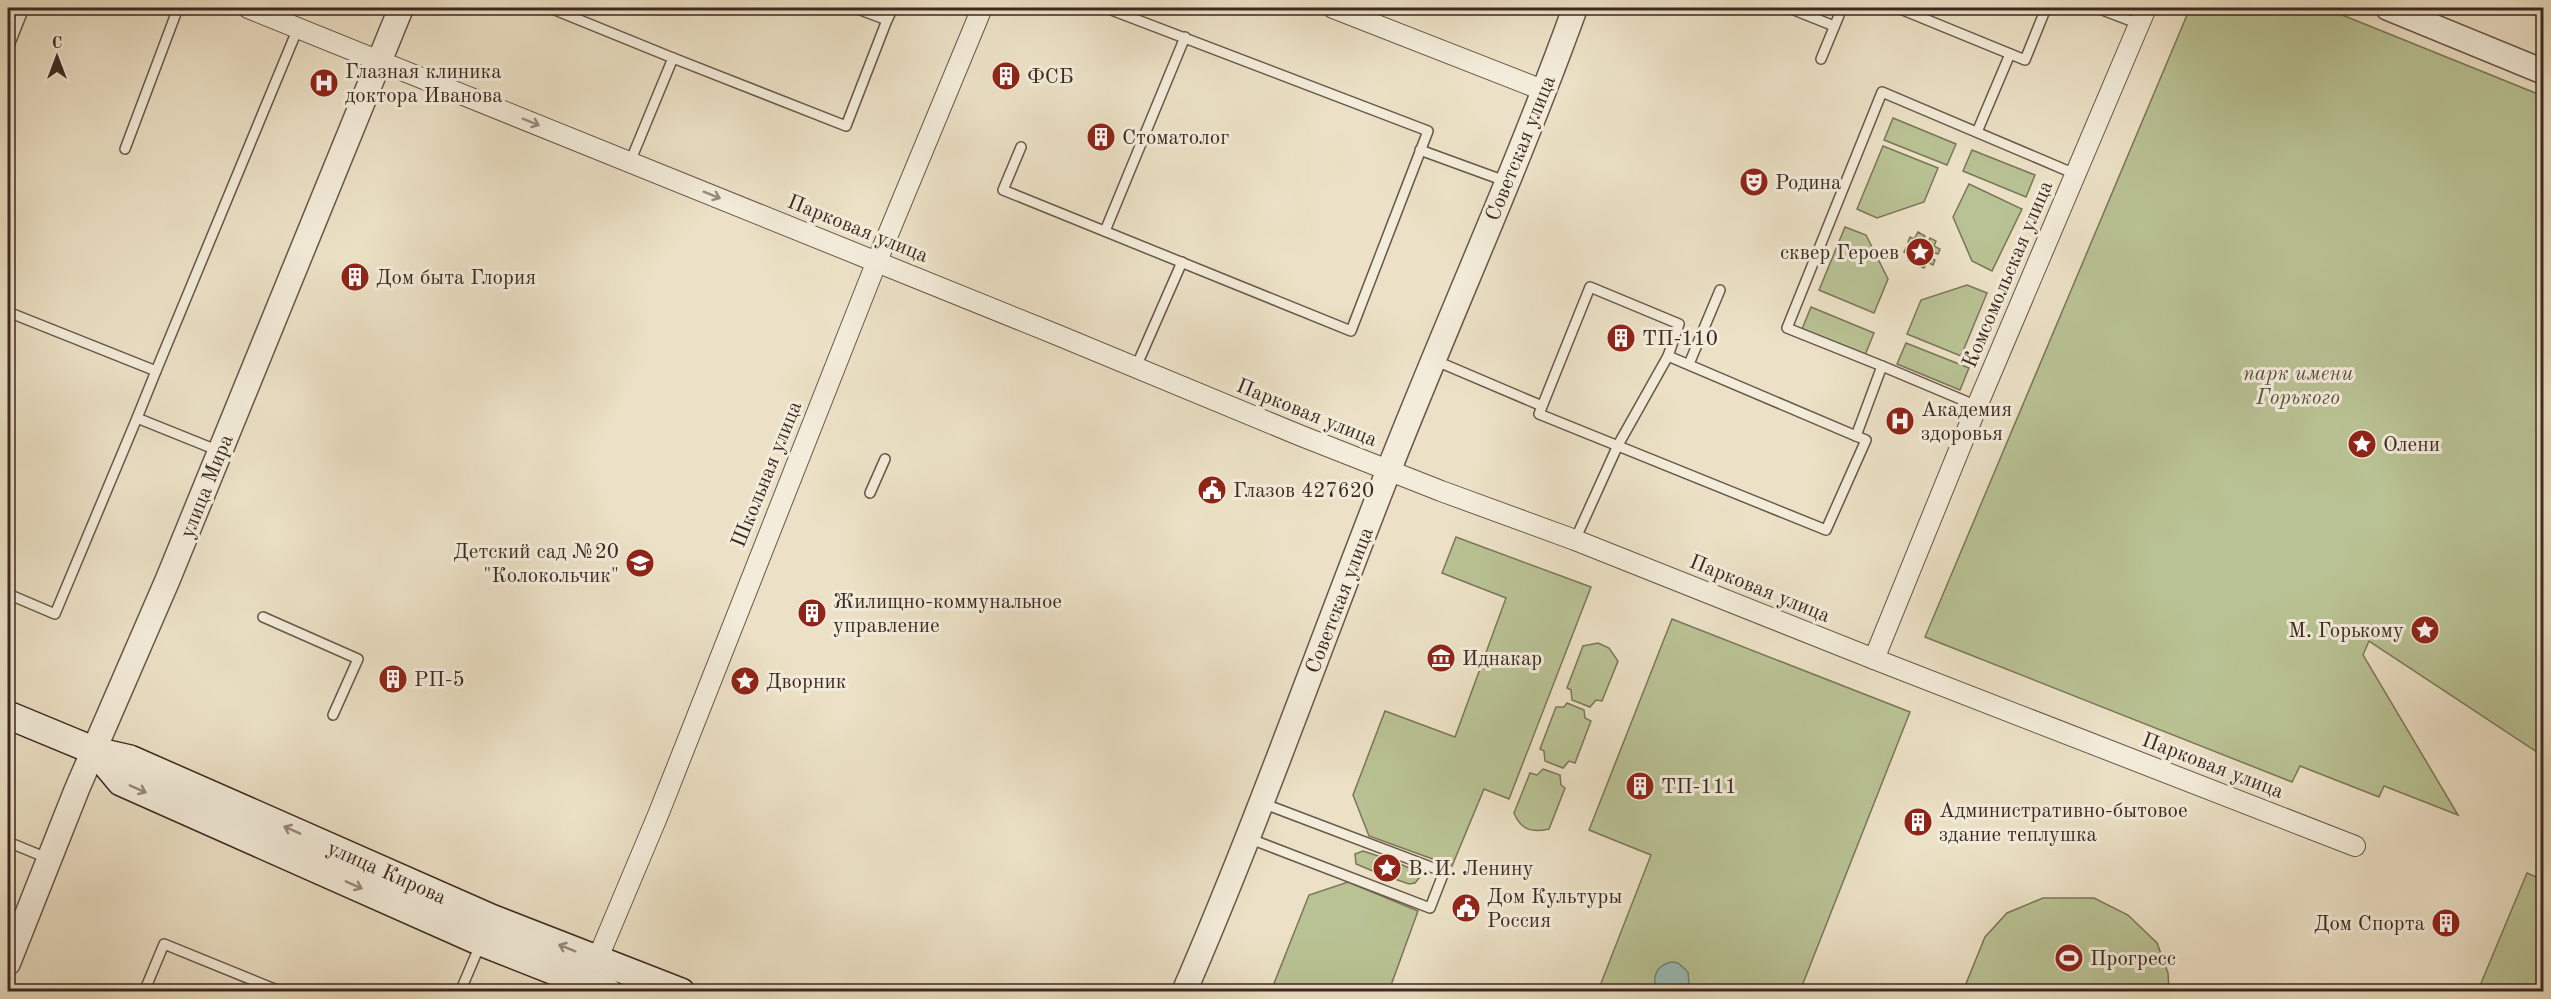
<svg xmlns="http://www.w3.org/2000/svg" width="2551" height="999" font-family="'Old Standard TT',serif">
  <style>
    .green { fill: #b9c294; stroke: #7a765a; stroke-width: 1.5 }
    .water { fill: #99bdb8; stroke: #73827c; stroke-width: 1.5 }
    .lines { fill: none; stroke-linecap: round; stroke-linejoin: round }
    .service-casing { stroke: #67574a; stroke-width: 12 }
    .minor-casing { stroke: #67574a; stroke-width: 22 }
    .tertiary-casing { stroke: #67574a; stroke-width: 27 }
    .secondary-casing { stroke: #3b2921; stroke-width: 30 }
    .service { stroke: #f3ecda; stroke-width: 9 }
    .minor { stroke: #f3ecda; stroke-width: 20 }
    .tertiary { stroke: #f3ecda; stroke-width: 24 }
    .secondary { stroke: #f3ecda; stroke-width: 27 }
    .oneway { stroke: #978a7e }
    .labels { text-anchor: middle; stroke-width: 6; stroke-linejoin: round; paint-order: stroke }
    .poi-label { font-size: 21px; fill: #3b2921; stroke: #f3ecda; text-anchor: start }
    .street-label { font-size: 21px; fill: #3b2921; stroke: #f3ecda }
    .park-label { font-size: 21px; font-style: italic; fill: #5a4f3e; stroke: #f3ecda }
  </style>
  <rect width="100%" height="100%" fill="#ece1c6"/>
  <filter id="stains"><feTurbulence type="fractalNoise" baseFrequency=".00333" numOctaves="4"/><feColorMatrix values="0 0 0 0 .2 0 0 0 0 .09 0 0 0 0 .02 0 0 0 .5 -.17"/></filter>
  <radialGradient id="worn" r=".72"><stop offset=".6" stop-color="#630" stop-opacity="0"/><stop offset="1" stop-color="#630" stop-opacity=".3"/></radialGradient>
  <g class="green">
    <path d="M2190,8H2325L2543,96V756L2369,641L2363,655L2458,815L2384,786L2379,797L2300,766L2292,782L1925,637Z"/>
    <path d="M1893,118L1956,144L1947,165L1884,140Z"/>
    <path d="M1883,146L1938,168L1924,202L1877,218L1857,209Z"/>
    <path d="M1972,150L2035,175L2026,197L1963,171Z"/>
    <path d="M1969,184L2022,209L1992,271L1972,261L1953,217Z"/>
    <path d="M1845,227L1866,235L1888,279L1874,313L1819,290Z"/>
    <path d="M1918,232L1925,236L1923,240L1928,242L1930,238L1936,241L1934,246L1940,249L1938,254L1932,252L1929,257L1935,260L1933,265L1927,262L1924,268L1920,266L1921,263L1913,259L1911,262L1908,260L1910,255L1904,252L1906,248L1910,250L1912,245L1908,242L1910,237L1914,239Z"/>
    <path d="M1967,285L1987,293L1961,356L1907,334L1921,300Z"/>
    <path d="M1811,307L1874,333L1865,355L1802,329Z"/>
    <path d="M1906,343L1969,368L1960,390L1897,364Z"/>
    <path d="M1456,537L1591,587L1509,799L1484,789L1452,866L1369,836L1353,795L1385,711L1455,737L1506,598L1442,573Z"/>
    <path d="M1672,619L1910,712L1800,991H1598L1651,855L1589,830Z"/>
    <path d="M1598,643L1609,648L1618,661L1602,701L1596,700L1590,707L1572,700L1571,690L1567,688L1583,646Z"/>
    <path d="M1567,703L1584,710L1585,718L1591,721L1575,763L1569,761L1563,768L1545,761L1544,751L1540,749L1556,707H1564Z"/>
    <path d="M1543,769L1560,775L1561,785L1565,788L1549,829C1532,833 1521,830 1514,813L1530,773L1537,775Z"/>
    <path d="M1363,851L1381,857L1375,872L1356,864L1355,854Z"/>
    <path d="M1398,863L1418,872L1419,878L1415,883L1409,884L1392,878Z"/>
    <path d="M2527,873L2543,880V991H2487L2479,988Z"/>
    <path d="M1348,882L1418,911L1390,988L1398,991H1271L1309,895Z"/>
    <path d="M2043,898H2094L2128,915L2157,943L2168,973L2169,991H1963L1985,937L2007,913Z"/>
  </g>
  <path class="water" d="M1672,962L1678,963L1688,972L1689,984L1685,991H1659C1650,979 1656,965 1672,962Z"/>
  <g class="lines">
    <g class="service-casing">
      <g id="service">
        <path d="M550,8L673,58L630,162"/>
        <path d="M855,8L887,20L893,8"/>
        <path d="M1789,8L1834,26"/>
        <path d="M1898,8L2025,60L2046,8"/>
        <path d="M2097,8L2139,24"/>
        <path d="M8,48L24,8"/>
        <path d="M673,58L846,126L887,20"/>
        <path d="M1821,59L1842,8"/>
        <path d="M1977,132L2010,54"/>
        <path d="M1021,147L1003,190L1351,331L1428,131L1106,8"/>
        <path d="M125,149L178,8"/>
        <path d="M1420,150L1505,181"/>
        <path d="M1105,231L1185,37"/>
        <path d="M8,312L156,371L137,418L219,451"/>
        <path d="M1668,356L1679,324L1590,287L1539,414L1826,530L1866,440L1856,436"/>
        <path d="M1434,360L1542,406"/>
        <path d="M1689,364L1720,290"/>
        <path d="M1882,366L1787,328L1882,92L2075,174"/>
        <path d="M1136,367L1182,262"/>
        <path d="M156,371L298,28"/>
        <path d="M870,493L885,459"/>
        <path d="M1575,540L1618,445L1668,356L1856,436L1882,366L1977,406"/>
        <path d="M8,594L55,614L137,418"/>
        <path d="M263,617L358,659L333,715"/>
        <path d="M1248,838L1430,908L1444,872L1262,803"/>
        <path d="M8,842L47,858"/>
        <path d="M144,992L164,944L282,992"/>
        <path d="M460,992L480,945"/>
      </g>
    </g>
    <g class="minor-casing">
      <g id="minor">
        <path d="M248,8L1055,334L1299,435L1441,491L1575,540L1874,659L2355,846"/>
        <path d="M1333,8L1545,91"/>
        <path d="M1874,659L1977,406L2146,8"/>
        <path d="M597,960L658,815L877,261L982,8"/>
      </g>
    </g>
    <g class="tertiary-casing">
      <g id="tertiary">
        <path d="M2388,8L2544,72"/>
        <path d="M8,963L77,789L168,579L401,8"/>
        <path d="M1184,992C1259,819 1321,642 1390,467C1451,313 1519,163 1575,8"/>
      </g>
    </g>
    <g class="secondary-casing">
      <g id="secondary">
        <path d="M8,715L95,751L130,759L491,918L681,992"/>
        <path d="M95,751L121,782L481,942L608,992"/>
      </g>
    </g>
    <use href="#service" class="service"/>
    <use href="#minor" class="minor"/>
    <use href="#tertiary" class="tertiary"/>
    <use href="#secondary" class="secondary"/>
  </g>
  <defs><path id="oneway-shaft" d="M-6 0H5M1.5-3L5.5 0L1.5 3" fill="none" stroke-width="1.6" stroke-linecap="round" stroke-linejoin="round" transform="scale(1.5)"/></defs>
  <g class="oneway">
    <use href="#oneway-shaft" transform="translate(531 122) rotate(22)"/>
    <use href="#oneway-shaft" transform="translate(712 195) rotate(22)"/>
    <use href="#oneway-shaft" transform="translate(138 789) rotate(24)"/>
    <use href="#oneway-shaft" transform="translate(292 830) rotate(-156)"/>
    <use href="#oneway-shaft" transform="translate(354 885) rotate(24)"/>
    <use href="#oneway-shaft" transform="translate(567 948) rotate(-158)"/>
  </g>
  <defs>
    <g id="building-disc" transform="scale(1.5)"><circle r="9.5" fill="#8f2418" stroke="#f3ecda"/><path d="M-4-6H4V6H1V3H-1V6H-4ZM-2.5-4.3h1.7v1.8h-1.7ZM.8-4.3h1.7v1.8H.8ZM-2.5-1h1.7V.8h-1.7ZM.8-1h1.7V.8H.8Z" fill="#fff"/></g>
    <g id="hospital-disc" transform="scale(1.5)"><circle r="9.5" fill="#8f2418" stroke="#f3ecda"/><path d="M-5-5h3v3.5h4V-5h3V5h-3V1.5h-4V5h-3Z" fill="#fff"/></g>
    <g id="theatre-disc" transform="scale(1.5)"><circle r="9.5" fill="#8f2418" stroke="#f3ecda"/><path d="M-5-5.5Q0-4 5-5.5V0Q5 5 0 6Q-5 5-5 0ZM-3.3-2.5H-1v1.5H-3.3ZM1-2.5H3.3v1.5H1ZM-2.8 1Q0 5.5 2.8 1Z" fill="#fff"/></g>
    <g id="sight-disc" transform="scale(1.5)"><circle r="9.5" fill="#8f2418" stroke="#f3ecda"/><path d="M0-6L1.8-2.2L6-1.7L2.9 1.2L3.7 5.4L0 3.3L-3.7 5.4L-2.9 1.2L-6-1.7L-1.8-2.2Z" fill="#fff"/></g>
    <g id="civic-disc" transform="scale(1.5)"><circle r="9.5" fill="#8f2418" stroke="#f3ecda"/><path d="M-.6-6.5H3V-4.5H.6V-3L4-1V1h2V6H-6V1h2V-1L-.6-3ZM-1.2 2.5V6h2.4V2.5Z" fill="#fff"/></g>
    <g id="school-disc" transform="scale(1.5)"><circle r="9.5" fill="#8f2418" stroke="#f3ecda"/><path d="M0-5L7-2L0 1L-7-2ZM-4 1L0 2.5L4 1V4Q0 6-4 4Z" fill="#fff"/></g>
    <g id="museum-disc" transform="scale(1.5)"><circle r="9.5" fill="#8f2418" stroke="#f3ecda"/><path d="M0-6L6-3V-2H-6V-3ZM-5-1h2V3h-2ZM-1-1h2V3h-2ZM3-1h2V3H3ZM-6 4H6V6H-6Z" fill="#fff"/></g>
    <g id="stadium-disc" transform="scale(1.5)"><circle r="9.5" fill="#8f2418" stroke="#f3ecda"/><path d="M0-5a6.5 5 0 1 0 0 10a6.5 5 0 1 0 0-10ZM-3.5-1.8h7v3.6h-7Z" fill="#fff"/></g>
  </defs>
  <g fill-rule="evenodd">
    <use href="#building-disc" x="1006" y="76"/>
    <use href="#hospital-disc" x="324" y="83"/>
    <use href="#building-disc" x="1101" y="137"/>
    <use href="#theatre-disc" x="1754" y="182"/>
    <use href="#sight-disc" x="1920" y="252"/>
    <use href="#building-disc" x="355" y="277"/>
    <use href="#building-disc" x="1621" y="338"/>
    <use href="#hospital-disc" x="1900" y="421"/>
    <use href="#sight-disc" x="2362" y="444"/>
    <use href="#civic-disc" x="1212" y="490"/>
    <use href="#school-disc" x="640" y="563"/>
    <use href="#building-disc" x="812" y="613"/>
    <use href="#sight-disc" x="2425" y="630"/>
    <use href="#museum-disc" x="1441" y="658"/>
    <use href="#building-disc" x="393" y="679"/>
    <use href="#sight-disc" x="745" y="681"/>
    <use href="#building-disc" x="1640" y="786"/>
    <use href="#building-disc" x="1918" y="822"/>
    <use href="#sight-disc" x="1387" y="868"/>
    <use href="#civic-disc" x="1466" y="908"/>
    <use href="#building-disc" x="2446" y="923"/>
    <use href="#stadium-disc" x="2069" y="958"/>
  </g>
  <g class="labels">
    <g class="poi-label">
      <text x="345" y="78">Глазная клиника<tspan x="345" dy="24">доктора Иванова</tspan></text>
      <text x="1027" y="83">ФСБ</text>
      <text x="1122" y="144">Стоматолог</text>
      <text x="1775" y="189">Родина</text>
      <text x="1899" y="259" text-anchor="end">сквер Героев</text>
      <text x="376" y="284">Дом быта Глория</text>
      <text x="1642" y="345">ТП-110</text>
      <text x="1921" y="416">Академия<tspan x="1921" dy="24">здоровья</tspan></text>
      <text x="2383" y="451">Олени</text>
      <text x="1233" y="497">Глазов 427620</text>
      <text x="619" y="558" text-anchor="end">Детский сад №20<tspan x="619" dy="24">"Колокольчик"</tspan></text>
      <text x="833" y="608">Жилищно-коммунальное<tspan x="833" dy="24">управление</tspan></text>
      <text x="2404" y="637" text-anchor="end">М. Горькому</text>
      <text x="1462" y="665">Иднакар</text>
      <text x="414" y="686">РП-5</text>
      <text x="766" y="688">Дворник</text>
      <text x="1661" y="793">ТП-111</text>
      <text x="1939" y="817">Административно-бытовое<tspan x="1939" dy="24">здание теплушка</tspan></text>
      <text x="1408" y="875">В. И. Ленину</text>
      <text x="1487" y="903">Дом Культуры<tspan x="1487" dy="24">Россия</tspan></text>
      <text x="2425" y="930" text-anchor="end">Дом Спорта</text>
      <text x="2090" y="965">Прогресс</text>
    </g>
    <g class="street-label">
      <text transform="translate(1520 148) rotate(-68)" y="7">Советская улица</text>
      <text transform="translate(858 228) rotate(22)" y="7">Парковая улица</text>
      <text transform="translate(2007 274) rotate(-67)" y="7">Комсомольская улица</text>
      <text transform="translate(1307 412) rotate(22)" y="7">Парковая улица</text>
      <text transform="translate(766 474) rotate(-68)" y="7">Школьная улица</text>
      <text transform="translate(206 486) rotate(-68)" y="7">улица Мира</text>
      <text transform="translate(1760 588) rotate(22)" y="7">Парковая улица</text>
      <text transform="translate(1339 600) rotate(-69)" y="7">Советская улица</text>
      <text transform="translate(2213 765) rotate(21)" y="7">Парковая улица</text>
      <text transform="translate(387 872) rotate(24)" y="7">улица Кирова</text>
    </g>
    <g class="park-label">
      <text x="2298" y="380">парк имени<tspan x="2298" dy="24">Горького</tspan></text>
    </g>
  </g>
  <rect width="2551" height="999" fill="none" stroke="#ece1c6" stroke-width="30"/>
  <rect x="9" y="9" width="2533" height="981" fill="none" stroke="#3b2921" stroke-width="3"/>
  <rect x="15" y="15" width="2521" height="969" fill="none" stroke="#3b2921" stroke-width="1.5"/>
  <g transform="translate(57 57)" stroke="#f3ecda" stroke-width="4.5" paint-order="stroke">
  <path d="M0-4.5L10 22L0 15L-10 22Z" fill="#3b2921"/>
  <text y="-9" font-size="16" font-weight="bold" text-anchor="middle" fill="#3b2921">С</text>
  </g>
  <rect width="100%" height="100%" filter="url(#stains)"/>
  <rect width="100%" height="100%" fill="url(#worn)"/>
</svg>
